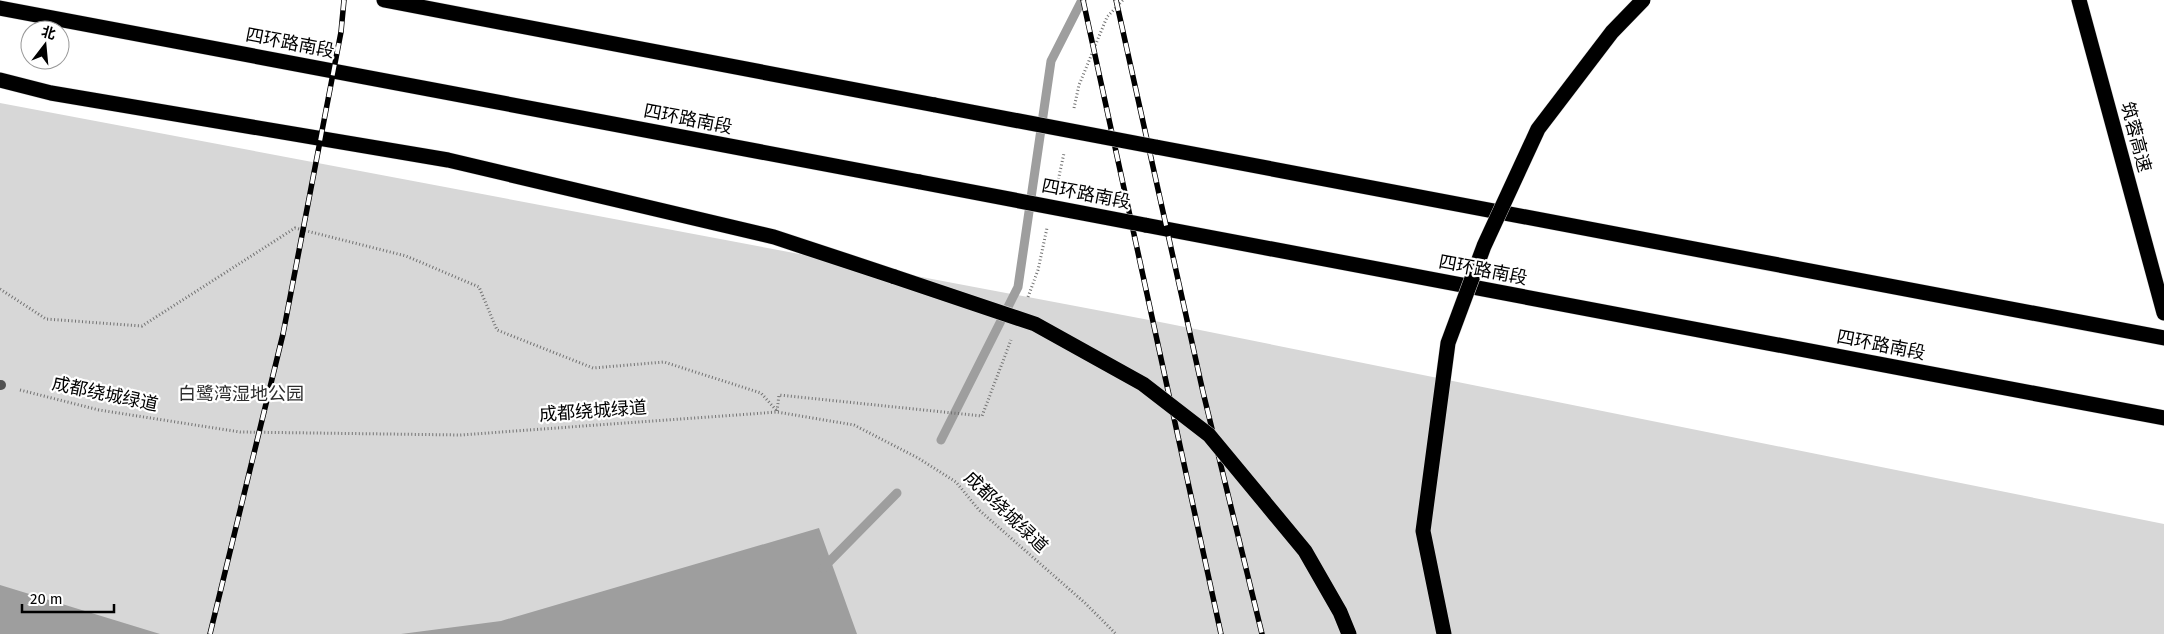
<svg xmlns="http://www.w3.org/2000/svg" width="2164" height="634" font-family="'Fira Sans','Noto Sans SC',sans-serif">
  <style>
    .green { fill: #d7d7d7 }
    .water { fill: #9e9e9e }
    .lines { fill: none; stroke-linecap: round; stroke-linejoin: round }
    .stream { stroke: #9e9e9e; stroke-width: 9 }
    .motorway-casing { stroke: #dbdbdb; stroke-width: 16 }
    .path { stroke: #727272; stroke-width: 3; stroke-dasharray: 1 2.5; stroke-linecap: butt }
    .service { stroke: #505050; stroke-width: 10 }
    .motorway { stroke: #000; stroke-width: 15 }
    .rail-casing { stroke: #000; stroke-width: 5.5 }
    .rail { stroke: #fff; stroke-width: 4; stroke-dasharray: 11; stroke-linecap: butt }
    .motorway-bridge-casing { stroke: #dbdbdb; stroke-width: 16; stroke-linecap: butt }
    .motorway-bridge { stroke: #000; stroke-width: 15 }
    .labels { text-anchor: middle; stroke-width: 4.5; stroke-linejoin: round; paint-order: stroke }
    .street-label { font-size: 18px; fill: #000; stroke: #fff }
    .park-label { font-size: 18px; fill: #2e2e2e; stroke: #fff }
  </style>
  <rect width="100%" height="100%" fill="#fff"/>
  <path class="green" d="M0,103L1165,323L2164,524V634H0Z"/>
  <g class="water">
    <path d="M819,528L857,634H401L501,621Z"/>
    <path d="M0,585L160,634H0Z"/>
  </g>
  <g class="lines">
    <g class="stream">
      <path d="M941,440L1018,287L1051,61L1082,0"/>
      <path d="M823,568L897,493"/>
    </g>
    <g class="motorway-casing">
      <g id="motorway">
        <path d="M384,0L935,105"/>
        <path d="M2079,0L2164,313"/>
        <path d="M0,8L920,182"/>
        <path d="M0,80L51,93L448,160L774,237L895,277"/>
        <path d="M1156,147L2164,338"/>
        <path d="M1145,225L2164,418"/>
      </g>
    </g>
    <g class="path">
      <path d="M1074,108L1079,85L1107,17L1123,0"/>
      <path d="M1057,186L1064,153"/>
      <path d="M0,289L46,319L142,326L295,228L406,256L479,287L497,330L593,368L664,362L761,393L777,411"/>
      <path d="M1028,297L1038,270L1047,228"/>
      <path d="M20,390L99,410L240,432L460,435L777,412L854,425L918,458L956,482L979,510L1085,603L1116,634"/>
      <path d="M777,411L779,395L982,416L1011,340"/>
    </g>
    <path class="service" d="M0,385H1"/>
    <use href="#motorway" class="motorway"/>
    <g class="rail-casing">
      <g id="rail">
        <path d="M1083,0L1221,634"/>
        <path d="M1116,0L1203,392L1262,634"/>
        <path d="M210,634L283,334L341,32L344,0"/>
      </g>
    </g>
    <use href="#rail" class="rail"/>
    <g class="motorway-bridge-casing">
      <g id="motorway-bridge">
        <path d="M935,105L1156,147"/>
        <path d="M920,182L1145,225"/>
        <path d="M895,277L1035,324L1143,384L1209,435L1305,551L1340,612L1349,634"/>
        <path d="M1444,634L1423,531L1448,343L1484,246L1538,129L1612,32L1643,0"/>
      </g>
    </g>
    <use href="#motorway-bridge" class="motorway-bridge"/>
  </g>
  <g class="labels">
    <g class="street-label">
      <text transform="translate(290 43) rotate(11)" y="6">四环路南段</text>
      <text transform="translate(688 119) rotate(11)" y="6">四环路南段</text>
      <text transform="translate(2136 137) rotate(75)" y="6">筑蓉高速</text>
      <text transform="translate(1086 194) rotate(11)" y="6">四环路南段</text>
      <text transform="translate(1483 270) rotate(11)" y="6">四环路南段</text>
      <text transform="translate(1881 345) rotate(11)" y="6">四环路南段</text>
      <text transform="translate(105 394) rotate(12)" y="6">成都绕城绿道</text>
      <text transform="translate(593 411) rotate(-4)" y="6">成都绕城绿道</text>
      <text transform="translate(1006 512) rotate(44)" y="6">成都绕城绿道</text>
    </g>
    <g class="park-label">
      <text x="241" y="400">白鹭湾湿地公园</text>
    </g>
  </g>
  <g transform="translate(45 45) rotate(16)"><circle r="24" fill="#ffffff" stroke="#999999"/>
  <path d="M0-4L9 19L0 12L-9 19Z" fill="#000000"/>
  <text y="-8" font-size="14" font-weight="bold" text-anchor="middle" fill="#000000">北</text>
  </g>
  <path d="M22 604v8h92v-8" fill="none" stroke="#000000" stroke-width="2.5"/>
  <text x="30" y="604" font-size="15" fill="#000000" stroke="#ffffff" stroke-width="4" paint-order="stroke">20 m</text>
</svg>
